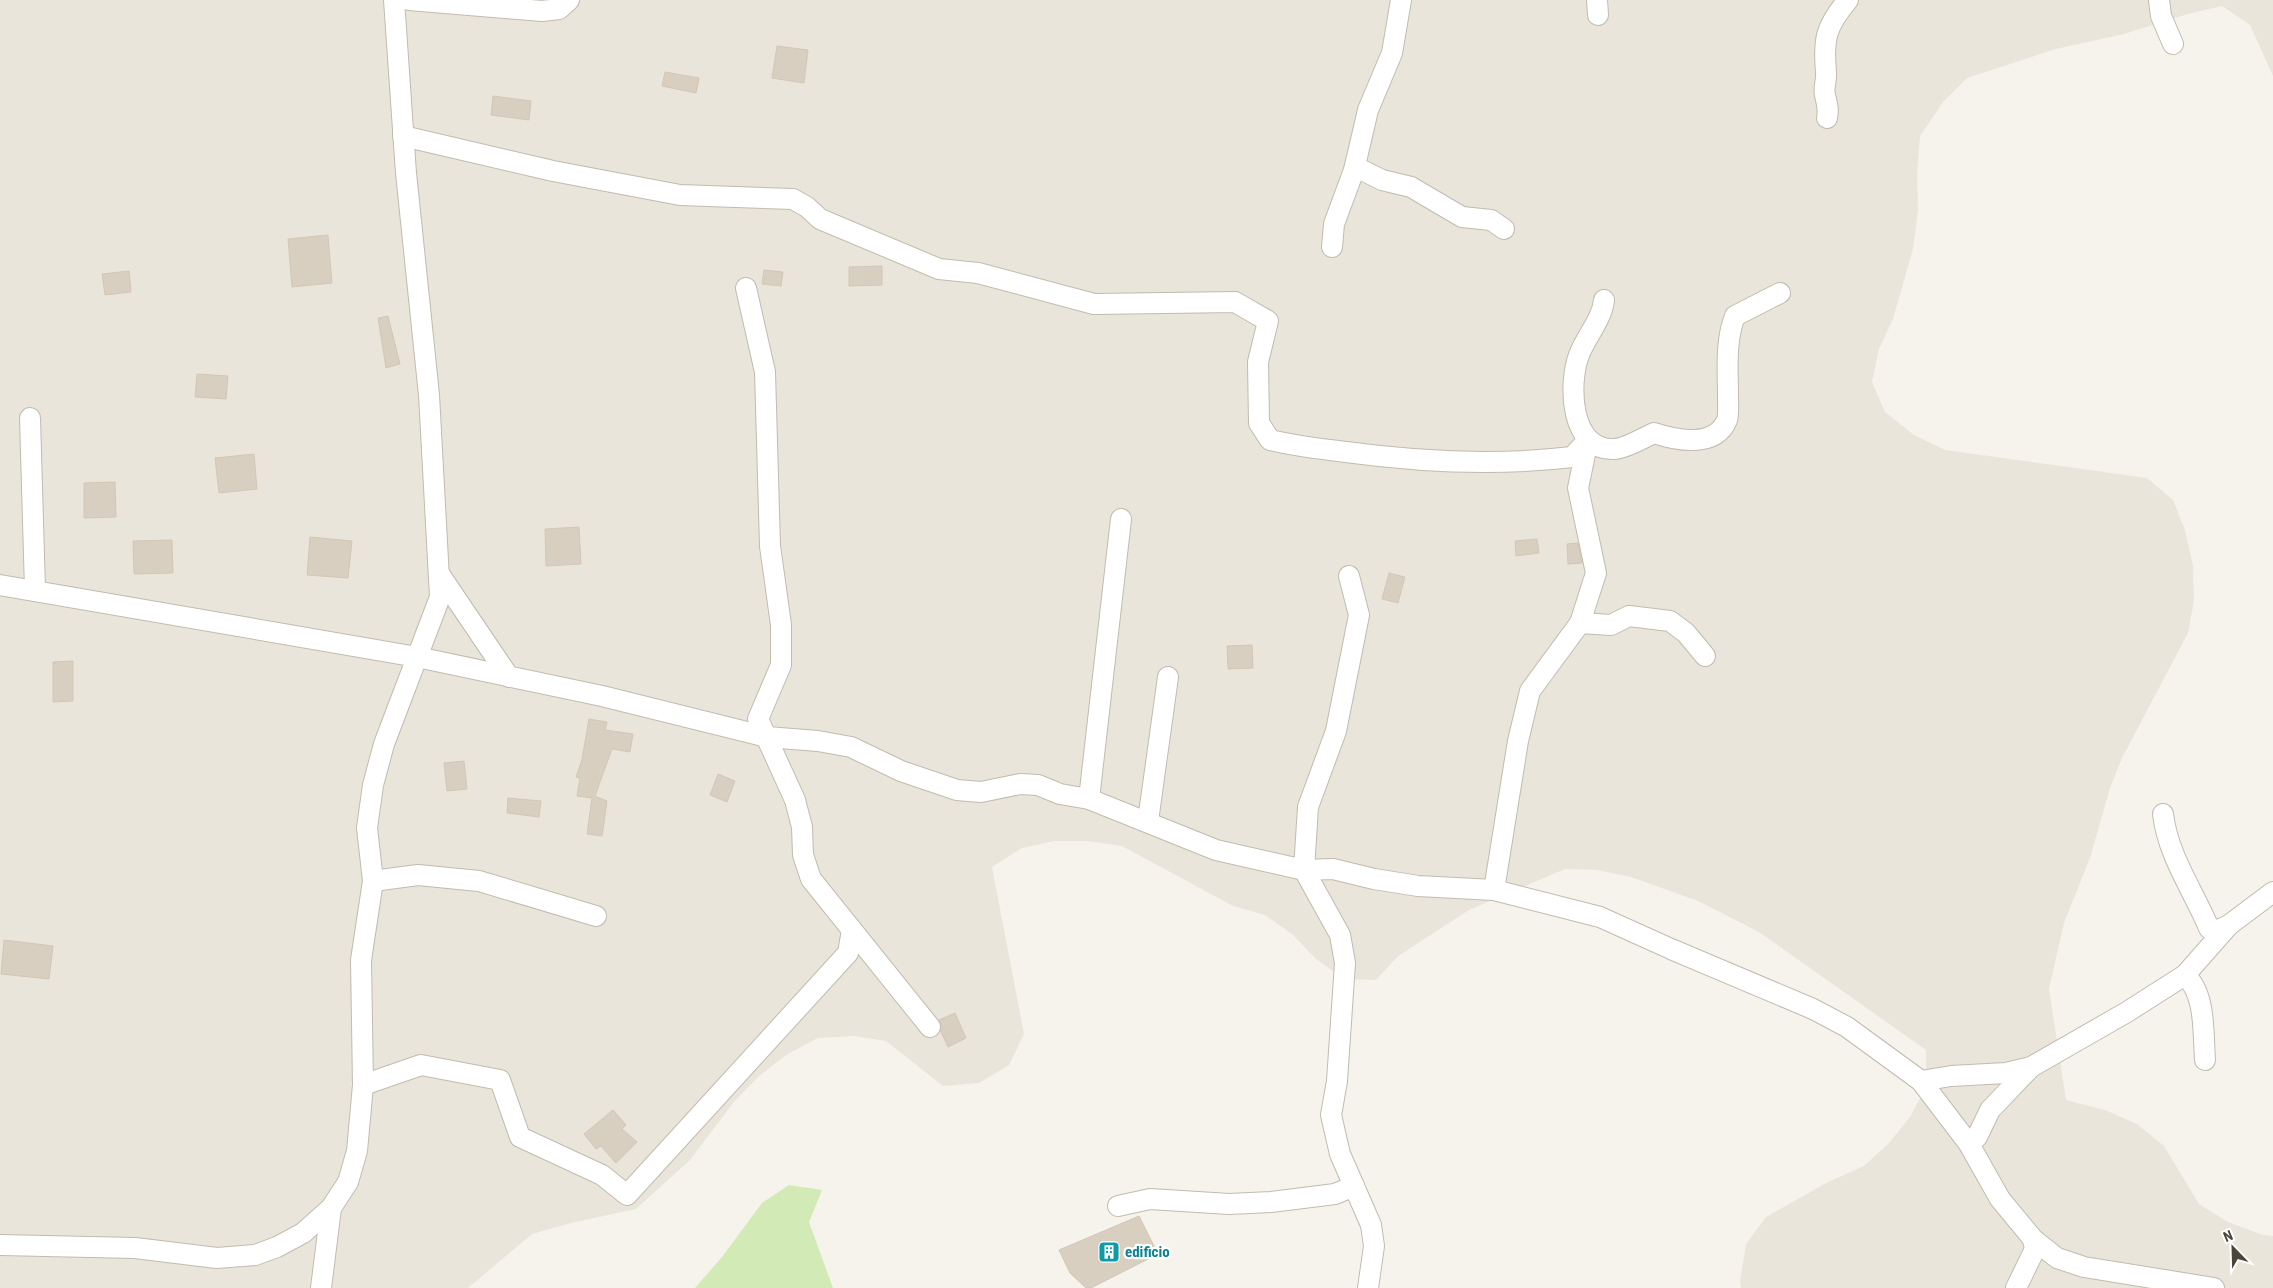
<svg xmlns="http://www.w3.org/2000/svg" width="2273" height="1288" font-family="'Roboto Condensed',sans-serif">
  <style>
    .residential { fill: #eae5da }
    .green { fill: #d2eab5 }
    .building { fill: #d8cfc1; stroke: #d3c7b4 }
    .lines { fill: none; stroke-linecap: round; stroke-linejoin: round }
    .minor-casing { stroke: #c2bbae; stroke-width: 22 }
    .minor { stroke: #fff; stroke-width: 20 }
    .labels { text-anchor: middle; stroke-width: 4.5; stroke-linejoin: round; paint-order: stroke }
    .culture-label { font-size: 15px; font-weight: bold; fill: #0d838f; stroke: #fff; text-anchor: start }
  </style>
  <rect width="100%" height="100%" fill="#f6f3ec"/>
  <path class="residential" d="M0,0H2273V76L2250,25L2222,6L2188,14L2124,34L2056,49L1967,78L1943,102L1920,136L1917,175L1918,210L1913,249L1893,319L1879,349L1872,382L1885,412L1914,435L1945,450L2147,478L2173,500L2185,530L2193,566L2194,601L2188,633L2122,758L2110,788L2090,858L2064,923L2049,989L2066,1100L2105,1110L2137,1124L2164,1146L2199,1204L2228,1222L2263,1235L2273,1236V1288H1741L1740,1281L1746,1244L1766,1217L1828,1182L1864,1166L1889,1143L1910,1117L1926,1087V1050L1759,932L1698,901L1631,877L1597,870L1565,869L1469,910L1398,956L1376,980L1344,979L1316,959L1292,934L1265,915L1233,906L1122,846L1088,841H1054L1022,848L992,867L1024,1034L1009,1065L979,1083L943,1086L886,1041L854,1036L818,1038L786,1055L759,1076L733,1103L690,1160L636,1209L571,1223L532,1234L468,1288H0Z"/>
  <path class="green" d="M789,1185L822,1190L809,1222L833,1288H695L722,1257L762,1203Z"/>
  <g class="building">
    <path d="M777,46L808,50L804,83L772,78Z"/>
    <path d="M665,72L699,78L696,93L662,86Z"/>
    <path d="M493,96L531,101L529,120L491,115Z"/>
    <path d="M328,235L332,283L292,287L288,239Z"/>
    <path d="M882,266V285L849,286V267Z"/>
    <path d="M764,270L783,272L781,286L762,284Z"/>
    <path d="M129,271L131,292L105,295L102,274Z"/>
    <path d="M388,316L400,364L386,368L378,318Z"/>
    <path d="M197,374L228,376L226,399L195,397Z"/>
    <path d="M254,454L257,489L219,493L215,458Z"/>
    <path d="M115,482L116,517L84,518V483Z"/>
    <path d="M579,527L581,564L546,566L545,529Z"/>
    <path d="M310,537L352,541L348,578L307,575Z"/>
    <path d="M1537,539L1539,553L1516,556L1515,541Z"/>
    <path d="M172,540L173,573L134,574L133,541Z"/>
    <path d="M1578,543L1582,563L1568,564L1567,544Z"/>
    <path d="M1389,573L1405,577L1398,603L1382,599Z"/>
    <path d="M1252,645L1253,668L1228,669L1227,646Z"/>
    <path d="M73,661V701L53,702V662Z"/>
    <path d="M589,719L607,722L605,730L633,734L630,752L612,749L595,796L607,801L602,836L587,834L592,798L577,796L580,778L576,777L582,759Z"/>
    <path d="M464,761L467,789L447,791L444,763Z"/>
    <path d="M718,774L735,781L727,802L710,795Z"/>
    <path d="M508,798L541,801L539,817L507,813Z"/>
    <path d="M4,940L53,946L49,979L1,974Z"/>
    <path d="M955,1013L966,1038L948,1047L941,1032L939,1020Z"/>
    <path d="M613,1110L626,1125L622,1129L637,1142L616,1163L601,1146L596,1149L584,1134Z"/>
    <path d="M1139,1216L1158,1254L1091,1288H1086L1070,1273L1059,1250Z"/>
  </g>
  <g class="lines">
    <g class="minor-casing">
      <g id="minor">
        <path d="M409,0L542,11L559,9L569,0"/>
        <path d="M1597,0L1598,15"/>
        <path d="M2159,0L2161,16L2173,44"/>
        <path d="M1827,118C1829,108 1827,105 1825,95C1823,88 1827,80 1826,72C1823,39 1826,26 1848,0"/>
        <path d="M403,136L553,171L680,195L793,199L807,207L820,219L939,269L978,273L1094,304L1235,302L1268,321L1258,362L1259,423L1270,440C1295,446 1320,449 1346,452C1420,462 1497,466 1572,457L1588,440"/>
        <path d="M1354,170L1364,171L1382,180L1411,187L1462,217L1491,220L1504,229"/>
        <path d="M1332,247L1334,224L1354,170L1368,110L1392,53L1401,0"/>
        <path d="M746,288L765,372L770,546L781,625V665L758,719L795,800L802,827L803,855L811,879L930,1027"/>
        <path d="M1604,300C1602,320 1586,336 1579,355C1568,384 1570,452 1615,449C1627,448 1643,438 1654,433C1675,440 1715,449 1727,420C1729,413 1728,404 1728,397C1728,371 1725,341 1735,316L1780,293"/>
        <path d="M30,418L35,590"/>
        <path d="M440,575L509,677"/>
        <path d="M1349,576L1359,615L1336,731L1308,807L1304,870L1340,935L1345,963L1337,1081L1331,1115L1340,1154L1371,1225L1374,1246L1368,1288"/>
        <path d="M0,585L417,657L602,696L767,737L818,741L851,747L901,771L957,790L981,792L1020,784L1038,785L1060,794L1089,799L1216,850L1304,870L1333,869L1374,879L1418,886L1494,890L1600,917L1671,949L1813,1009L1847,1027L1921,1081L1969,1144L2000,1199L2033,1239L2057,1258L2084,1267L2214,1288"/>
        <path d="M1580,623L1611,625L1629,616L1670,621L1686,633L1705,656"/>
        <path d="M1089,799L1121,519"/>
        <path d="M2163,814C2168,856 2193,890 2209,928L2219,930L2229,925"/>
        <path d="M1148,821L1168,677"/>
        <path d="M373,881L418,875L479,881L596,916"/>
        <path d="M1494,890L1518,741L1530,691L1580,623L1596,573L1578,488L1588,440"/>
        <path d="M2185,975C2206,994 2203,1033 2205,1060"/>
        <path d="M1921,1081L1951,1076L2006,1073L2031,1067L2127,1012L2185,975L2229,925L2273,892"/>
        <path d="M363,1085L421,1065L500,1080L520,1137L602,1175L627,1195L848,953L852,930"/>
        <path d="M1969,1144L1977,1137L1990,1110L2031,1067"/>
        <path d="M1118,1206L1150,1199L1229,1204L1271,1202L1335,1194L1354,1186"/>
        <path d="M0,1245L135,1248L217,1258L255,1255L277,1247L303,1233L331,1208L348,1182L357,1151L363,1085L361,960L373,881L367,828L373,785L384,744L440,597L429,395L406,173L394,0"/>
        <path d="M321,1288L331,1208"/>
        <path d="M2016,1288L2035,1249L2033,1239"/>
      </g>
    </g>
    <use href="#minor" class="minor"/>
  </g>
  <defs>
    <g id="building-square" transform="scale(1.125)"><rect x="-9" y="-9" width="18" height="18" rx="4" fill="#0f9aa8" stroke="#fff"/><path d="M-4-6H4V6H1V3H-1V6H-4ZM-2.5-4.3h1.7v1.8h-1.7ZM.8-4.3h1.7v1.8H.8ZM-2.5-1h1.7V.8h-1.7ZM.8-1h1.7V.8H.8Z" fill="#fff"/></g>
  </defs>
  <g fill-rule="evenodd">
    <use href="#building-square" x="1109" y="1252"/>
  </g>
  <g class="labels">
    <g class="culture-label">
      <text x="1125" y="1257">edificio</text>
    </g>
  </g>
  <g transform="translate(2233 1248) rotate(337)" stroke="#ffffff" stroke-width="4" paint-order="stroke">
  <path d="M0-4L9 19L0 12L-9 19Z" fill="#4b4439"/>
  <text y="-8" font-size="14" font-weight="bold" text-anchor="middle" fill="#4b4439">N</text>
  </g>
</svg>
